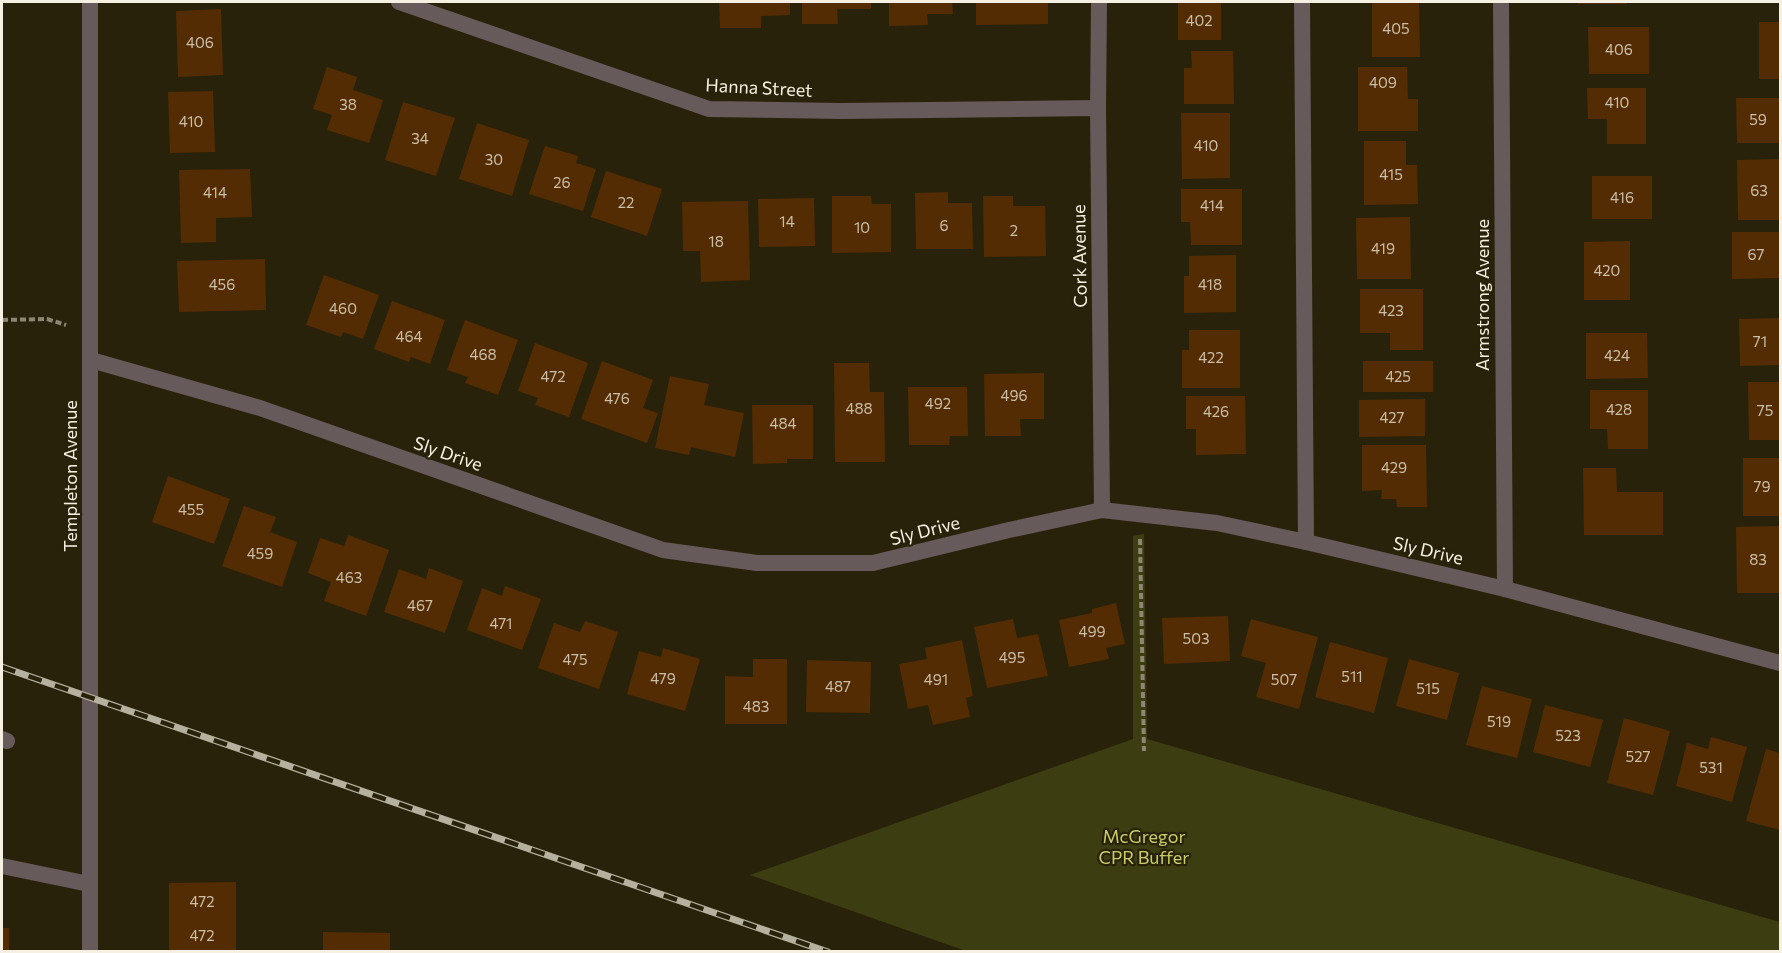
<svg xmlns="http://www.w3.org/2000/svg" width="1782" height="953" font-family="Commissioner,sans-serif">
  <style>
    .green { fill: #3c3e11 }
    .building { fill: #532c03 }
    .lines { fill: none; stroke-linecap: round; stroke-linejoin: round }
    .path { stroke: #8c8673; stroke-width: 4; stroke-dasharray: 6 3; stroke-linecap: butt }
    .service { stroke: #675a5b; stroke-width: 16 }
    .minor { stroke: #675a5b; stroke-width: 16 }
    .tertiary { stroke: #675a5b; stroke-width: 16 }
    .rail-casing { stroke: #b6b19f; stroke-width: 7 }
    .rail { stroke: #29220a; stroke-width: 4.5; stroke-dasharray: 14; stroke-linecap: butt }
    .labels { text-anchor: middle; stroke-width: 4.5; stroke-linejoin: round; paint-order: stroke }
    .number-label { font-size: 15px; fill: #ccbfaa }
    .street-label { font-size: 18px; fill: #f5f0e1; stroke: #29220a }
    .park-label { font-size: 18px; fill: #c8cd68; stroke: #29220a }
  </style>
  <rect width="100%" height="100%" fill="#29220a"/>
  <path class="green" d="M1144,534L1147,739L1780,922V951H966L750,875L1133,739V536Z"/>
  <g class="building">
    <path d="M719,2H790V15L761,16V28H720Z"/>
    <path d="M802,2H871V9H837L838,24H802Z"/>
    <path d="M889,2H952L953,14H927L928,25L889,26Z"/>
    <path d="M976,2H1048V24L976,25Z"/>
    <rect x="1178" y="2" width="43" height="38"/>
    <path d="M1372,2H1419L1420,57H1372Z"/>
    <rect x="1578" y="2" width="49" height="2"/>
    <path d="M221,9L223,75L178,77L176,11Z"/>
    <rect x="1759" y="22" width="21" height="57"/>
    <path d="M1588,27H1649V74H1589Z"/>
    <path d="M1191,51H1233L1234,104H1184V68H1192Z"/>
    <path d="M327,67L357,77L353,90L383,100L369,143L327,130L332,115L313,109Z"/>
    <path d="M1358,67H1407L1408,99H1418V131H1358Z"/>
    <path d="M1587,88H1646V144H1607V119H1588Z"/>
    <path d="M213,91L215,152L170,153L168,92Z"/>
    <path d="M1736,98H1780V143H1737Z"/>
    <path d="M403,102L455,118L436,176L385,160Z"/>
    <path d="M1181,113H1230V178L1182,179Z"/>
    <path d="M477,123L529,140L512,196L459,179Z"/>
    <path d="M1364,141H1406V165H1417L1418,204L1364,205Z"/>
    <path d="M545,146L578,156L576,163L596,169L583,211L529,194Z"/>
    <path d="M1780,159V220H1738L1737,160Z"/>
    <path d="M250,169L252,217L216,218V242L181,243L179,170Z"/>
    <path d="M606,171L662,189L647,236L591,217Z"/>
    <rect x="1592" y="176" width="60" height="43"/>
    <path d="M1181,189H1242V245H1191L1190,222H1181Z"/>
    <path d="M948,192V203H972L973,249H916L915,193Z"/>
    <path d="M832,196H871L872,204H891V252L832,253Z"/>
    <path d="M983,196H1013V206H1045L1046,256L984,257Z"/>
    <path d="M814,198L815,246L759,247L758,199Z"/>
    <path d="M748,201L750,280L701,282L700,251H683L682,202Z"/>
    <path d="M1410,217L1411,279H1357L1356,218Z"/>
    <path d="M1732,232H1780V278L1732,279Z"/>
    <path d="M1630,241V300H1584V242Z"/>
    <path d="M1236,255V312L1184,313V276H1189V256Z"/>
    <path d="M265,259L266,310L179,312L177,261Z"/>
    <path d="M324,275L379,295L363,339L343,332L341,337L306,325Z"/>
    <path d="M1360,289H1423V350H1390V333H1360Z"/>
    <path d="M392,301L445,320L430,364L411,357L409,362L374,349Z"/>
    <path d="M1780,318V365L1740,366L1739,319Z"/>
    <path d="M465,320L518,340L498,395L465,383L468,377L447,370Z"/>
    <path d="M1189,330H1240V388H1182V350H1189Z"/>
    <path d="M1586,333H1647L1648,378L1586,379Z"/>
    <path d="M535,343L588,363L569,417L535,405L538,398L518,391Z"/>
    <path d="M602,361L653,380L643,408L658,413L647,443L581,419Z"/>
    <rect x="1363" y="361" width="70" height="31"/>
    <path d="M834,363H869L870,392H884L885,462H835Z"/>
    <path d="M1044,373V419H1020L1021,436H985L984,374Z"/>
    <path d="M670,376L709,384L704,405L744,413L735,457L691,447L689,455L655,448Z"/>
    <path d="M1748,382H1780V440H1749Z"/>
    <path d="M908,387H967L968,436H950L949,445H909Z"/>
    <path d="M1590,390H1648V449H1608L1607,429H1590Z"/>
    <path d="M1186,396H1245L1246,454L1196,455V429H1186Z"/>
    <path d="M1425,399V436L1359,437V400Z"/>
    <path d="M752,405H813V459H787V463L753,464Z"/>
    <path d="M1362,445H1426L1427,507H1397L1396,499H1381L1382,490L1362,491Z"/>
    <rect x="1743" y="458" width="37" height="58"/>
    <path d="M1583,468H1616L1617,492H1663V535H1584Z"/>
    <path d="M168,476L230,499L214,544L152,522Z"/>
    <path d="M244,506L276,517L270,532L297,542L282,587L222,566Z"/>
    <path d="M1780,526V593H1737L1736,527Z"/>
    <path d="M348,535L389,550L366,616L324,601L331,582L308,573L320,538L344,546Z"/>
    <path d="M429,568L463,581L445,633L384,612L399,569L426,579Z"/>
    <path d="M505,586L541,599L522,650L467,630L482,588L502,596Z"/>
    <path d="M1116,603L1125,644L1106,648L1109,659L1069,667L1059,620L1092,613V609Z"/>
    <path d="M1228,616L1230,661L1164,664L1162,618Z"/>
    <path d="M1013,619L1017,638L1038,634L1048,676L987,688L974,627Z"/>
    <path d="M1251,619L1318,637L1299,709L1256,697L1266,663L1241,656Z"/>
    <path d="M585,621L618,632L599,689L538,668L554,623L580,632Z"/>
    <path d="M962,640L973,696L966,698L970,717L933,725L928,705L908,709L899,664L927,659L925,648Z"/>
    <path d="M1330,642L1388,658L1374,713L1315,697Z"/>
    <path d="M663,648L700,659L685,711L627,694L639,651L661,657Z"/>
    <path d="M753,659H787V724H725V676L753,677Z"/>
    <path d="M1409,659L1459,673L1447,720L1396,706Z"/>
    <path d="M807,660L871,662L870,713L806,712Z"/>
    <path d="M1482,686L1532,699L1517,758L1466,745Z"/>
    <path d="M1545,705L1603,720L1590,767L1533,752Z"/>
    <path d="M1624,718L1670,731L1653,795L1607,783Z"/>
    <path d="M1711,737L1747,747L1732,802L1676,786L1687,743L1708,749Z"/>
    <path d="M1766,749L1780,753V830L1746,821Z"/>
    <path d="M236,882V952H169V883Z"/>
    <rect x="2" y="928" width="7" height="24"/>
    <path d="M323,932L390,933V952H323Z"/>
  </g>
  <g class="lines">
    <g class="path">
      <path d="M2,320L47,319L66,325"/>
      <path d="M1140,539L1144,751"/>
    </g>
    <g class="service">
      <path d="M1302,2L1306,542"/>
      <path d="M2,739L7,741"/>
    </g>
    <g class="minor">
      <path d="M399,2L709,109L841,111L1098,108"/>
      <path d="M1099,2L1098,108L1102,510"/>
      <path d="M1501,2L1505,589"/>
      <path d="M91,360L260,408L663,550L757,563H873L1009,530L1102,510L1217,523L1306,542L1505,589L1780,663"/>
      <path d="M2,866L89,884"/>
    </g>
    <path class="tertiary" d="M90,952V2"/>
    <g class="rail-casing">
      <path id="rail" d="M2,667L828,952"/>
    </g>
    <use href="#rail" class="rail"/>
  </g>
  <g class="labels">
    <g class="number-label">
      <text x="1199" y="26">402</text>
      <text x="1396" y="34">405</text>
      <text x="200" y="48">406</text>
      <text x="1619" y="55">406</text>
      <text x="1383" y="88">409</text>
      <text x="1617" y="108">410</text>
      <text x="348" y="110">38</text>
      <text x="1758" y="125">59</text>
      <text x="191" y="127">410</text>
      <text x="420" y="144">34</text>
      <text x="1206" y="151">410</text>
      <text x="494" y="165">30</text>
      <text x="1391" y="180">415</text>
      <text x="562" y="188">26</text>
      <text x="1759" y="196">63</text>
      <text x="215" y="198">414</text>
      <text x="1622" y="203">416</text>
      <text x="626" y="208">22</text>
      <text x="1212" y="211">414</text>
      <text x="787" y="227">14</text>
      <text x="944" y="231">6</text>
      <text x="862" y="233">10</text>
      <text x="1014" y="236">2</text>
      <text x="716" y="247">18</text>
      <text x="1383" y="254">419</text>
      <text x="1756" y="260">67</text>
      <text x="1607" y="276">420</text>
      <text x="222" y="290">456</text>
      <text x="1210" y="290">418</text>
      <text x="343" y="314">460</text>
      <text x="1391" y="316">423</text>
      <text x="409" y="342">464</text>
      <text x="1760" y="347">71</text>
      <text x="483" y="360">468</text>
      <text x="1617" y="361">424</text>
      <text x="1211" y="363">422</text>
      <text x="553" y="382">472</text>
      <text x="1398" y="382">425</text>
      <text x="1014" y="401">496</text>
      <text x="617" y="404">476</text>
      <text x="938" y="409">492</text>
      <text x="859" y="414">488</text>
      <text x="1619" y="415">428</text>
      <text x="1765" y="416">75</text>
      <text x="1216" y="417">426</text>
      <text x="1392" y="423">427</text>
      <text x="783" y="429">484</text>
      <text x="1394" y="473">429</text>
      <text x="1762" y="492">79</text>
      <text x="191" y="515">455</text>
      <text x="260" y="559">459</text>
      <text x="1758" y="565">83</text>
      <text x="349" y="583">463</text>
      <text x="420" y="611">467</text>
      <text x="501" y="629">471</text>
      <text x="1092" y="637">499</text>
      <text x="1196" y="644">503</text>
      <text x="1012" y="663">495</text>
      <text x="575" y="665">475</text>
      <text x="1352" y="682">511</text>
      <text x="663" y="684">479</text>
      <text x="936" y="685">491</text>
      <text x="1284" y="685">507</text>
      <text x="838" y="692">487</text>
      <text x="1428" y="694">515</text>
      <text x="756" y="712">483</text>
      <text x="1499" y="727">519</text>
      <text x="1568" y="741">523</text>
      <text x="1638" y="762">527</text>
      <text x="1711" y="773">531</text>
      <text x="202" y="907">472</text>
      <text x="202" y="941">472</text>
    </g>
    <g class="street-label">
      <text transform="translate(759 88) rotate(3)" y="6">Hanna Street</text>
      <text transform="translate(1080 256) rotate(-91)" y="6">Cork Avenue</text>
      <text transform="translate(1483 295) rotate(-90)" y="6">Armstrong Avenue</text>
      <text transform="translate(448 454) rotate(19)" y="6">Sly Drive</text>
      <text transform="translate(71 476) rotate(-90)" y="6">Templeton Avenue</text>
      <text transform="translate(925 531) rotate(-14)" y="6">Sly Drive</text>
      <text transform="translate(1428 551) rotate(13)" y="6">Sly Drive</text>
    </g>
    <g class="park-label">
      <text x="1144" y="843">McGregor<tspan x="1144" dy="21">CPR Buffer</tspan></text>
    </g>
  </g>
  <rect width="1782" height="953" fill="none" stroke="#f5f0e1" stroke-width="6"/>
</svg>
